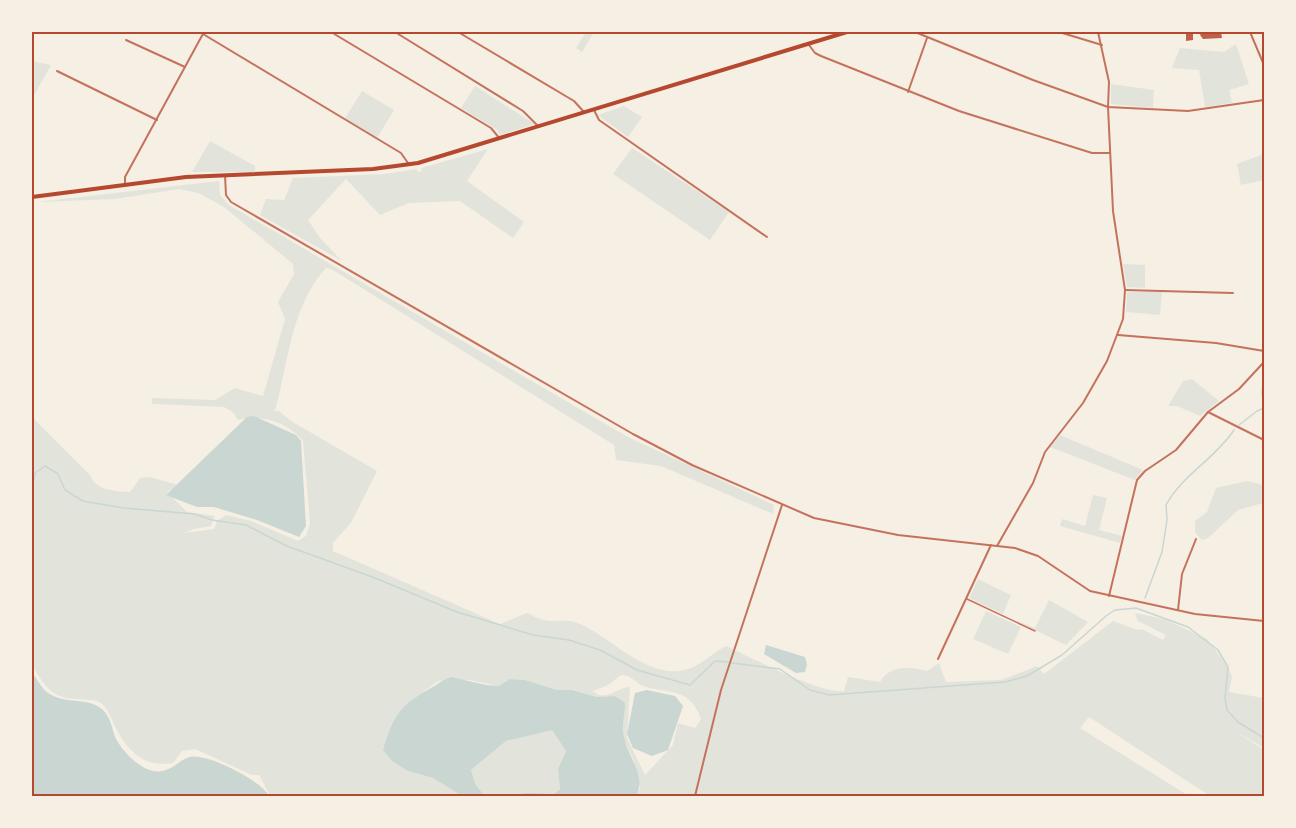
<svg xmlns="http://www.w3.org/2000/svg" width="1296" height="828" font-family="'Playfair Display',serif">
  <style>
    .green { fill: #e2e4dc; fill-rule: evenodd }
    .water { fill: #c9d6d2 }
    .lines { fill: none; stroke-linecap: round; stroke-linejoin: round }
    .stream { stroke: #c9d6d2; stroke-width: 1.5 }
    .building { fill: #bf614a }
    .service { stroke: #c5725c; stroke-width: 1.5 }
    .minor { stroke: #c5725c; stroke-width: 2 }
    .secondary { stroke: #b5482f; stroke-width: 4 }
    .neatline { fill: none; stroke: #b5482f; stroke-width: 2 }
  </style>
  <rect width="100%" height="100%" fill="#f6efe4"/>
  <g class="green">
    <path d="M586,32H594L582,52L576,48Z"/>
    <path d="M1236,44L1249,84L1229,90L1232,103L1205,107L1199,70L1172,68L1180,48L1224,52Z"/>
    <path d="M32,61L51,65L32,99Z"/>
    <path d="M1111,84L1154,90L1153,108L1111,104Z"/>
    <path d="M475,86L535,124L500,135L496,129L461,108Z"/>
    <path d="M362,91L394,110L377,138L345,118Z"/>
    <path d="M624,106L642,117L628,137L598,115Z"/>
    <path d="M210,141L255,166V172H192Z"/>
    <path d="M632,148L729,212L710,240L613,174Z"/>
    <path d="M488,149L467,181L524,222L513,238L460,201L409,203L380,215L346,179L308,220L321,239L342,261L260,215L266,199L284,200L293,178L384,174L417,169L418,172L422,171L421,168Z"/>
    <path d="M1264,154V180L1241,185L1237,164Z"/>
    <path d="M219,181L220,195L229,205L628,437L774,505L773,514L661,466L616,460L614,445L333,270L326,268C291,306 288,364 275,411H279L291,421L377,471L351,523L333,543V551L500,624L527,613C532,615 538,619 544,620C556,623 567,618 580,624C613,638 651,684 691,668C702,664 714,652 726,646C750,657 821,694 844,691L848,677L880,682C890,665 910,666 927,671L939,663L946,682L1001,680L1037,666L1044,674L1113,621L1137,630L1142,629L1163,640L1166,635L1138,621L1135,613L1164,619L1207,639L1228,667L1232,677L1229,692L1264,698V748L1235,731L1264,750V796H1210L1089,717L1080,728L1189,796H636L640,788L634,761L624,740L619,701L615,696L597,697L572,690H557L525,680L510,679L498,686L469,680L438,681L423,692L408,771L433,778L462,796H270L259,775H252L195,749L182,751L173,763C140,768 125,748 112,720C109,713 105,705 99,702C93,699 82,700 76,699C52,699 43,684 32,665V417L90,475C96,491 115,491 130,492L140,478L150,477L178,485L167,492L187,512L215,516L211,526L194,529L184,533L214,529L217,521L226,515L251,521L298,541L306,536L310,524L303,441C287,422 261,414 238,420L233,412L224,407L152,404V398L215,400L235,388L263,396L285,319L278,302L294,274L293,264L224,207L198,193L179,189L115,199L37,202ZM621,675C633,675 636,685 646,687C672,694 690,688 701,719L695,728L678,723L673,745L645,775L627,738L630,687C617,687 605,703 593,691L608,685Z"/>
    <path d="M1123,264L1145,265V288L1127,287Z"/>
    <path d="M1127,292H1162L1160,315L1126,312Z"/>
    <path d="M1192,379L1219,401L1200,416L1177,406H1168L1183,381Z"/>
    <path d="M1060,435L1143,470L1135,480L1050,447Z"/>
    <path d="M1247,481L1263,485V503L1238,510L1208,538L1202,540L1195,532V521L1207,512L1216,488Z"/>
    <path d="M1093,495L1107,498L1099,530L1122,536L1120,543L1060,526L1062,519L1085,526Z"/>
    <path d="M978,579L1011,595L1003,614L969,598Z"/>
    <path d="M1049,600L1088,622L1066,645L1010,618L1035,628Z"/>
    <path d="M986,611L1021,627L1008,654L973,639Z"/>
    <path d="M545,730H552L566,751L558,769L560,789L554,794L485,796L475,784L471,770L506,741Z"/>
  </g>
  <g class="water">
    <path d="M254,416L296,435L301,441L306,526L299,537L257,520L214,507H197L166,495L247,417Z"/>
    <path d="M766,645L805,657L807,664L805,672L796,673L764,654Z"/>
    <path d="M32,672C37,679 41,688 48,693C65,705 88,696 103,710C111,717 112,730 116,739C123,752 139,768 153,771C171,774 176,761 190,757C207,753 262,781 269,796H32Z"/>
    <path d="M451,677L486,685L498,686L510,679L525,680L557,690H572L597,697L615,696L625,703C625,715 621,726 624,737C628,758 647,775 636,796H511L527,793L554,794L560,789L558,769L566,751L552,730L506,741L471,770L475,784L485,796H462L433,778L408,771L392,761L383,750C394,715 399,706 431,688C438,684 442,680 451,677Z"/>
    <path d="M647,690L675,696L683,706L668,750L652,756L633,748L627,734L635,693Z"/>
  </g>
  <g class="lines">
    <g class="stream">
      <path d="M1264,375L1262,393L1264,406"/>
      <path d="M1239,425L1257,411L1264,408"/>
      <path d="M32,487L35,473L45,466L58,474L65,490L83,501L123,508L195,514L212,520L246,525L287,546L375,578L457,612L533,635L569,640L600,650L637,670L690,685L715,661L728,662"/>
      <path d="M1145,598L1162,552L1167,520L1166,505C1183,474 1215,459 1234,430"/>
      <path d="M732,663L780,669L810,690L829,695L1005,682L1027,676L1062,655L1106,616L1115,610L1136,608L1188,627L1218,650L1228,667L1225,699L1227,710L1238,722L1264,738"/>
    </g>
  </g>
  <g class="building">
    <path d="M1202,32H1221L1222,38L1203,39L1200,35Z"/>
    <path d="M1186,34H1193V40L1186,41Z"/>
  </g>
  <g class="lines">
    <path class="service" d="M967,599L1035,631"/>
    <g class="minor">
      <path d="M331,32L491,128L500,139"/>
      <path d="M395,32L523,111L539,127"/>
      <path d="M458,32L574,101L584,112"/>
      <path d="M915,32L1033,80L1108,107L1188,111L1264,100"/>
      <path d="M1059,32L1102,45"/>
      <path d="M1250,32L1264,65"/>
      <path d="M203,34L401,153L408,163"/>
      <path d="M126,40L185,67"/>
      <path d="M809,45L815,53L821,56L959,111L1092,153H1110"/>
      <path d="M57,71L157,120"/>
      <path d="M908,92L927,38"/>
      <path d="M594,110L599,120L767,237"/>
      <path d="M225,175L226,195L231,202L633,434L692,465L814,518L898,535L1015,548L1038,556L1090,591L1195,614L1264,621"/>
      <path d="M125,185V177L204,32"/>
      <path d="M1263,267H1264"/>
      <path d="M1125,290L1233,293"/>
      <path d="M1118,335L1216,343L1264,351"/>
      <path d="M1208,412L1264,440"/>
      <path d="M997,546L1033,483L1045,452L1083,403L1107,361L1123,319L1125,290L1113,211L1108,107L1109,82L1098,32"/>
      <path d="M1109,596L1137,480L1145,471L1176,450L1208,412L1239,389L1264,362"/>
      <path d="M1178,610L1182,574L1196,539"/>
      <path d="M938,659L991,545"/>
      <path d="M695,796L721,690L782,505"/>
    </g>
    <path class="secondary" d="M32,197L186,177L373,169L418,163L847,32"/>
  </g>
  <rect width="1296" height="828" fill="none" stroke="#f6efe4" stroke-width="66"/>
  <rect x="33" y="33" width="1230" height="762" class="neatline"/>
</svg>
